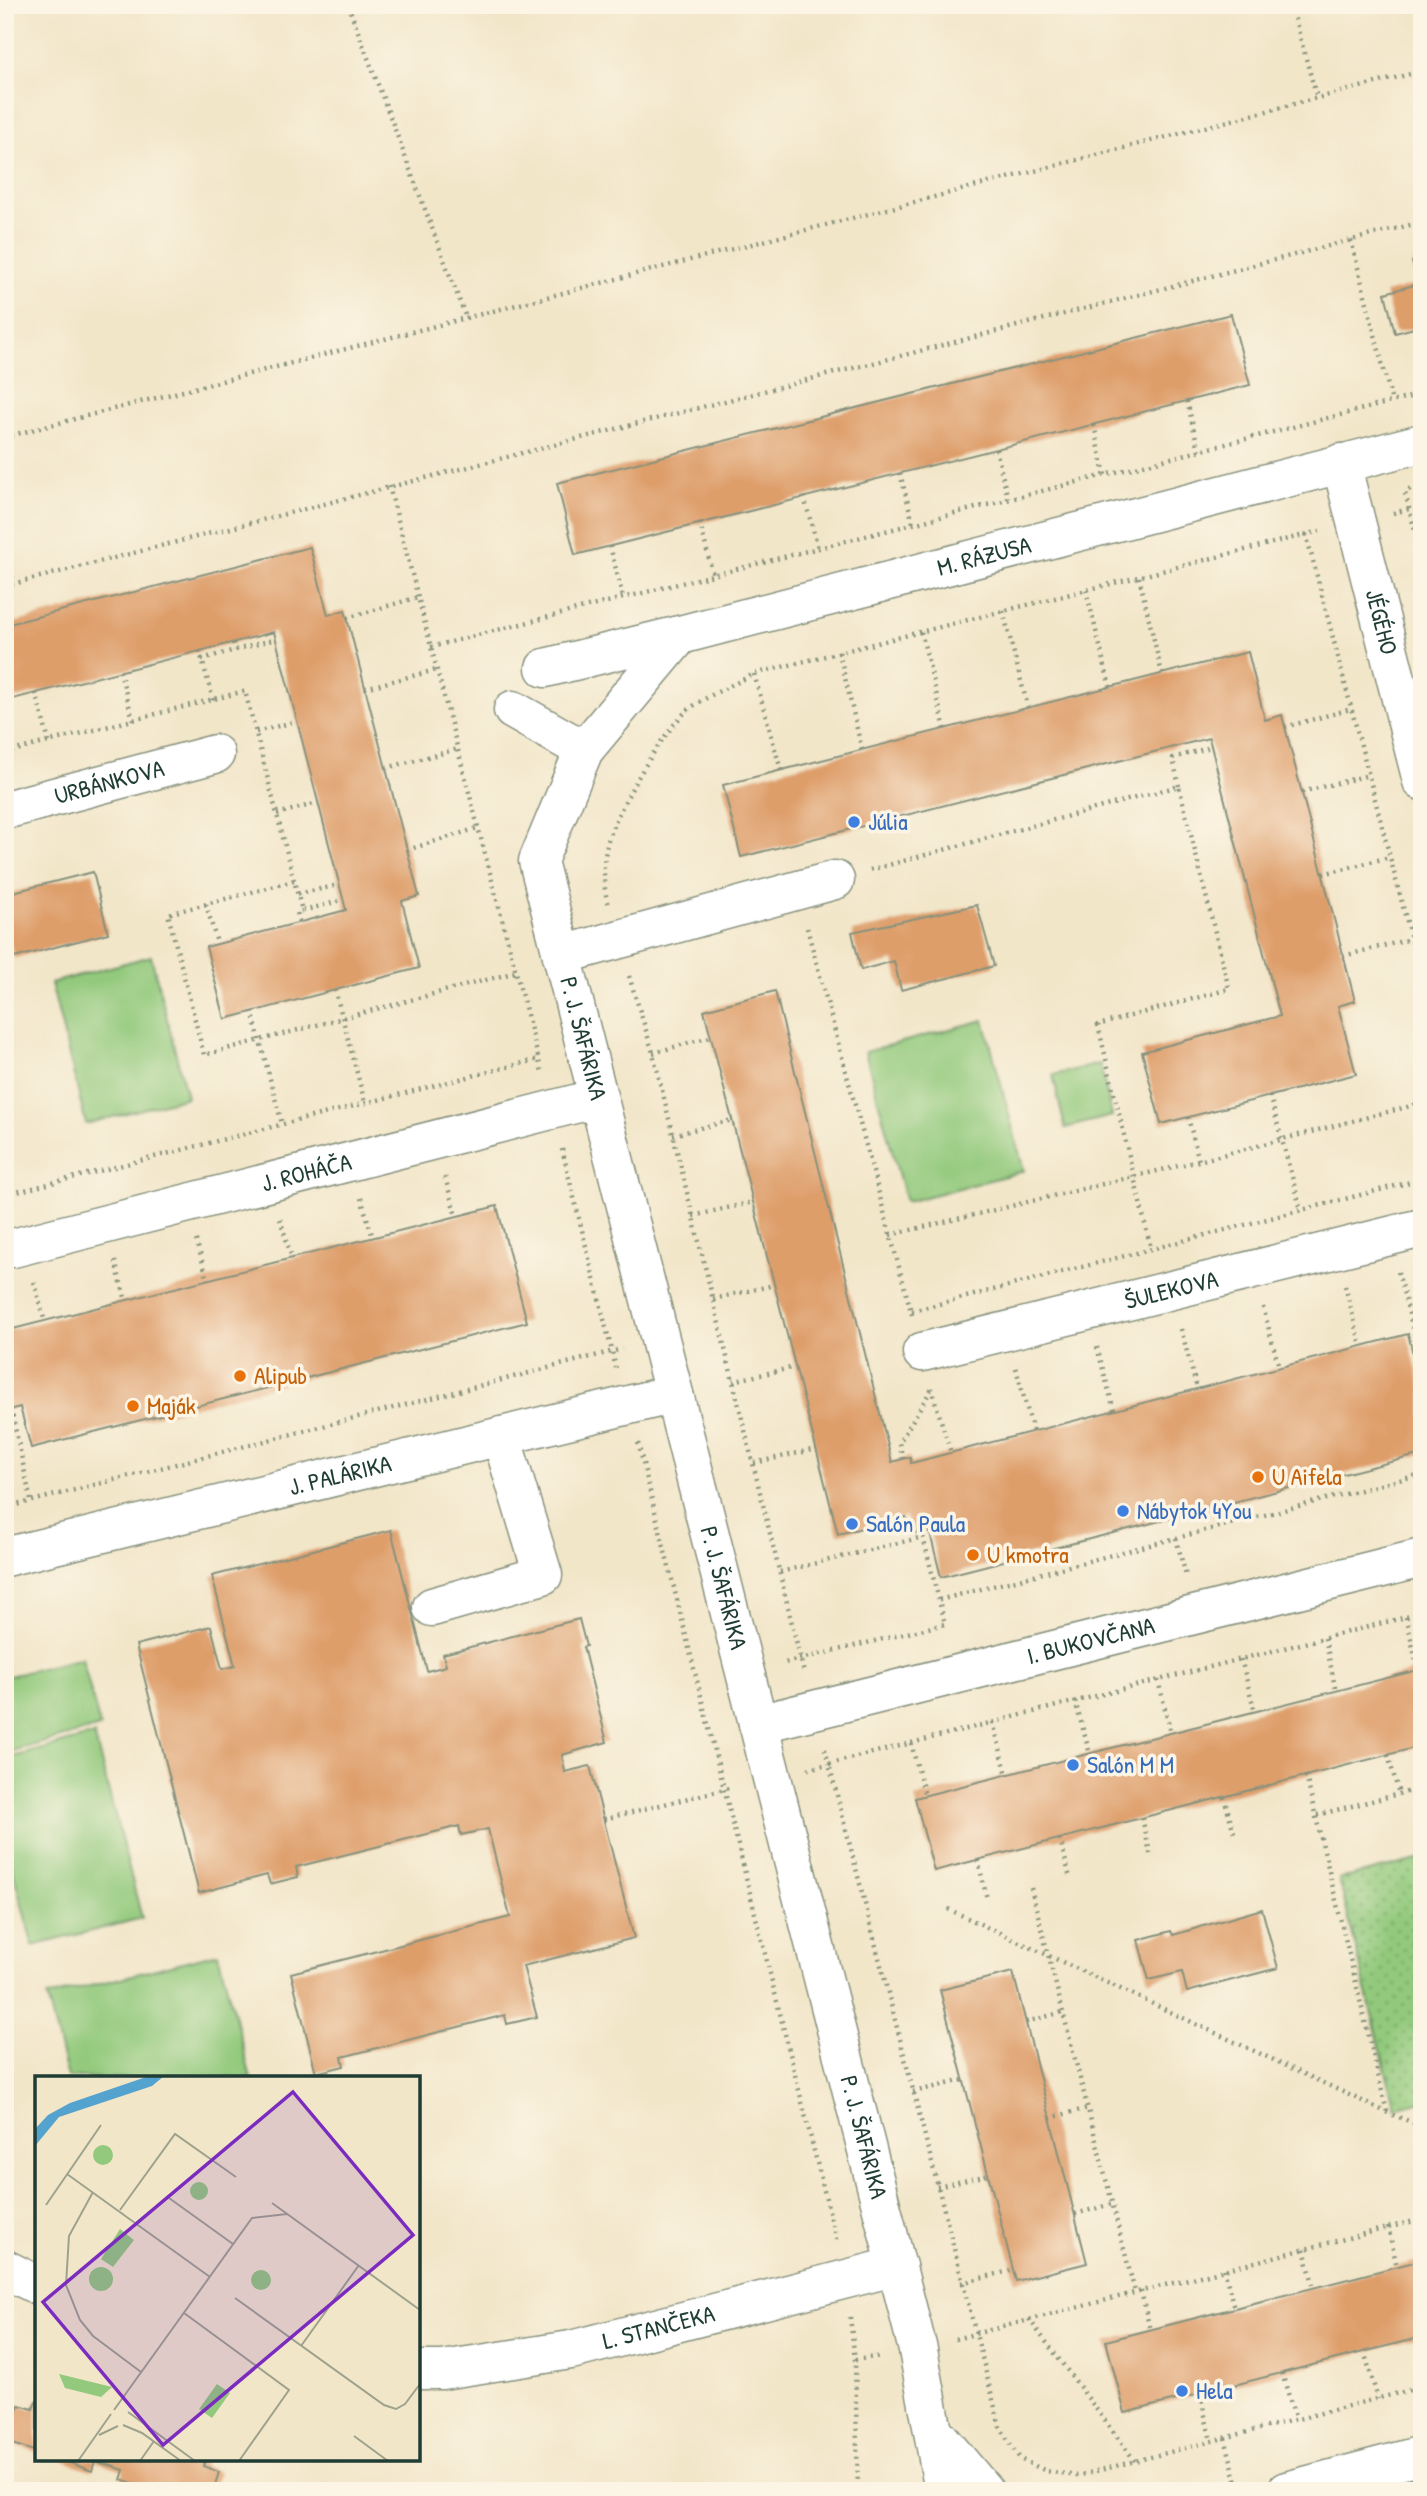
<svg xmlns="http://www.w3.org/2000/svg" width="1427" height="2496" font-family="'Patrick Hand',sans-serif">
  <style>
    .grass { fill: #92c97c; stroke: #588358; stroke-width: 2 }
    .park { fill: url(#park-dots); stroke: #588358; stroke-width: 2 }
    .building { fill: #de9e6b }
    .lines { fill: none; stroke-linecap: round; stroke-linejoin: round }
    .minor-casing { stroke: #88927e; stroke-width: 41 }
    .path { stroke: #88927e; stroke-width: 4.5; stroke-dasharray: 2 5; stroke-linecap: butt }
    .minor { stroke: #fff; stroke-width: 38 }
    .shop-dot { fill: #3f7fe0; stroke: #fcf5e5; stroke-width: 2.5 }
    .food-dot { fill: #e8710a; stroke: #fcf5e5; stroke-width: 2.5 }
    .labels { text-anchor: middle; stroke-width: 7; stroke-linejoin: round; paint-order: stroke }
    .street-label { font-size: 24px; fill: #1f3d34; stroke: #fcf5e5 }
    .shop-label { font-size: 24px; fill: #366cbe; stroke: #fcf5e5; text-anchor: start }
    .food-label { font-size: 24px; fill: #c56008; stroke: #fcf5e5; text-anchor: start }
    .inset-road { fill: none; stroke: #9ea28d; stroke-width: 2 }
    .view { fill: #7b2cbf; fill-opacity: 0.15; stroke: #7b2cbf; stroke-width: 3.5 }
    .inset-edge { fill: none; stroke: #1f3d34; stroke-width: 3.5 }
  </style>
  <defs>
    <pattern id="park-dots" width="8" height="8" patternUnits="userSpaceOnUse" patternTransform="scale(1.75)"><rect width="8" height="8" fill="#92c97c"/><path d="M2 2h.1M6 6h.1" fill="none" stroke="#77a466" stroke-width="1.8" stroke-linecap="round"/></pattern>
  </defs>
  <rect width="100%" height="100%" fill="#fcf5e5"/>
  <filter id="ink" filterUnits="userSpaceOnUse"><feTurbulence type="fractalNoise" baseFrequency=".0143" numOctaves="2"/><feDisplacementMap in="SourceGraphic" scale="14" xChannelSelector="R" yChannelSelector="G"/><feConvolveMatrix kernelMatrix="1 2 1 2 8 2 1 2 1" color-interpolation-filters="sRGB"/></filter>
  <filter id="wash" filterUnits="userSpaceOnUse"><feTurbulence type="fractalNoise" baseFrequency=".00686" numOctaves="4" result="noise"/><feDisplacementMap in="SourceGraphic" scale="28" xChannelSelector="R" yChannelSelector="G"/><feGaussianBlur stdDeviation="1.57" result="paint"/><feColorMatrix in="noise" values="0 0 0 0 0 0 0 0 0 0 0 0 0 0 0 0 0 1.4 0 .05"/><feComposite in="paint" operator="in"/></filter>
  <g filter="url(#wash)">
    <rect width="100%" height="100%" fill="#f2e6c9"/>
    <g class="grass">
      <path d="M151,956L187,1097L86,1124L51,983Z"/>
      <path d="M984,1020L1024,1171L906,1202L865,1052Z"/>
      <path d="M1100,1064L1112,1116L1065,1128L1053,1075Z"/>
      <path d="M82,1658L100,1727L5,1753V1677Z"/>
      <path d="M94,1735L142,1918L33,1946L5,1841V1759Z"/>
      <path d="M218,1953L251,2078H68L47,1997Z"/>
    </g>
    <path class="park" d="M1422,1859V2101L1395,2108L1339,1879Z"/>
    <g id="blocks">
      <g class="building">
        <path d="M1422,260V326L1395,333L1385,293L1418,284L1412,262Z"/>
        <path d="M1231,314L1250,385L575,555L557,483Z"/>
        <path d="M310,547L328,615L345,610L347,618L419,896L402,901L419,968L225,1019L206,947L346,910L274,632L5,701V625Z"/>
        <path d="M1248,652L1265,720L1282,715L1355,1001L1338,1006L1356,1074L1161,1124L1142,1052L1280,1016L1209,738L741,857L723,785Z"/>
        <path d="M93,872L108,933L14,958L5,925V894Z"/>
        <path d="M977,905L994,966L901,990L894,961L861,970L852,932Z"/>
        <path d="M775,991L892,1462L910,1457L911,1463L923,1460L1408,1334L1422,1390V1454L941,1577L929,1529L911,1534L906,1517L838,1534L704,1010Z"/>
        <path d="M497,1206L527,1322L31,1448L20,1407L5,1411V1331Z"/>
        <path d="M391,1530L427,1671L446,1666L443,1654L579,1619L586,1646L583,1647L607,1742L562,1755L565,1772L590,1766L634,1938L523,1966L537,2017L507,2024L505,2015L342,2057L344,2066L316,2073L291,1973L510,1917L488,1829L461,1835L459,1826L296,1867L298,1877L270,1884L267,1875L199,1893L136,1645L211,1626L222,1669L235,1666L212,1576Z"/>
        <path d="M1422,1669V1746L934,1871L915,1798Z"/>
        <path d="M1262,1909L1278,1968L1187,1992L1182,1972L1149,1980L1138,1940L1171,1931L1173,1935Z"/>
        <path d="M1013,1972L1087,2263L1016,2281L940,1990Z"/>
        <path d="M1422,2260V2337L1125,2413L1106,2341Z"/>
        <path d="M36,2401H37V2452L6,2442L19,2405L33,2409Z"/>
        <path d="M59,2459H206L203,2466L219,2472L213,2491H152L121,2480L124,2470L95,2461L92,2471Z"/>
      </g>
    </g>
  </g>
  <g filter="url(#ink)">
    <use href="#blocks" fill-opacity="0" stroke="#88927e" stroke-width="2"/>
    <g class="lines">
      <g class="minor-casing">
        <g id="minor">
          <path id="s1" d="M1341,463L1422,781"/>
          <path id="s2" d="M680,635L584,750L538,861L918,2350L944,2491"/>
          <path id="s3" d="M545,668L680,635L1422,443"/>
          <path d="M513,710L584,750"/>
          <path id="s4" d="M5,810L215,754"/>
          <path d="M562,955L835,880"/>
          <path id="s5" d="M13,1248L598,1098"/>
          <path id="s6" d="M922,1352L1422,1228"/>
          <path id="s7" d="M5,1557L674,1394"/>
          <path d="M432,1607L543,1575L501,1436"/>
          <path id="s8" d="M758,1724L1422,1558"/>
          <path d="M5,2269L37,2285"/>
          <path id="s9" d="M418,2370H442L571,2350L897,2266"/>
          <path d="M935,2433L984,2491"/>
          <path d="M1286,2491L1422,2455"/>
        </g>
      </g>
      <g class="path">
        <path d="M348,5L466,318"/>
        <path d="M1291,5L1317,98"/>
        <path d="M1351,240L1392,402"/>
        <path d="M1187,401L1199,451"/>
        <path d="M1094,425L1105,475"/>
        <path d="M5,437L1422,71"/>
        <path d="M996,449L1008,499"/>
        <path d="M900,473L913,523"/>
        <path d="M389,486L542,1072"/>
        <path d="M1410,489L1405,493L1422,557"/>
        <path d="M804,497L818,548"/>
        <path d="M1393,513L1409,509"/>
        <path d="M700,523L713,575"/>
        <path d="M1306,534L1422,980"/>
        <path d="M610,546L623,597"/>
        <path d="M5,550L14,583"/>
        <path d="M1139,577L1162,674"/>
        <path d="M5,586L1422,222"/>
        <path d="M1086,590L1110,687"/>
        <path d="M1003,611L1028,708"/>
        <path d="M347,618L418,597"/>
        <path d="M921,632L945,729"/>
        <path d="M233,643L235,650"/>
        <path d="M431,647L1422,394"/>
        <path d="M200,651L202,659"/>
        <path d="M839,652L862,750"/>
        <path d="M120,671L133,720"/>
        <path d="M754,674L781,770"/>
        <path d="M365,688L436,670"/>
        <path d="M36,693L49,742"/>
        <path d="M213,700L202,659L276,639"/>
        <path d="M1285,727L1351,709"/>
        <path d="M256,732L297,721"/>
        <path d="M5,753L245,691L302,911L343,900"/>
        <path d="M386,768L458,749"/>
        <path d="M1179,786L1173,758L1211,747"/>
        <path d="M1302,792L1369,775"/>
        <path d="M277,814L318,803"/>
        <path d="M407,850L478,828"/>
        <path d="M870,870L1179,786L1229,989L1098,1025L1151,1249"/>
        <path d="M1323,874L1390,857"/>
        <path d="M294,881L168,914L204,1055L516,972"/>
        <path d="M298,894L339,885"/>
        <path d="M608,903C603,887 603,867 606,850C610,819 663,730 688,710C704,697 735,684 754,674L1320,531"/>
        <path d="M206,904L217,943"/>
        <path d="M299,922L297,912L302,911"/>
        <path d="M807,928L912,1315"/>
        <path d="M1343,956L1411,939"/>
        <path d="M629,976L653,1053L804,1673"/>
        <path d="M335,990L365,1103"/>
        <path d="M252,1011L282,1124"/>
        <path d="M653,1053L710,1037"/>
        <path d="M1270,1096L1301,1210"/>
        <path d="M1188,1117L1199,1161"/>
        <path d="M673,1135L732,1120"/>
        <path d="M562,1149L616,1368"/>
        <path d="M445,1177L456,1216"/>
        <path d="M5,1195L539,1059"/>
        <path d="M361,1198L373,1238"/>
        <path d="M693,1216L753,1202"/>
        <path d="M280,1219L292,1258"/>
        <path d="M890,1235L1199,1161L1422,1103"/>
        <path d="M196,1240L208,1280"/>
        <path d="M115,1261L126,1301"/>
        <path d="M1398,1272L1422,1363"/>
        <path d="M34,1282L45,1322"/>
        <path d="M1345,1286L1361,1346"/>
        <path d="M713,1299L774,1285"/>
        <path d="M1263,1307L1279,1367"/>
        <path d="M912,1311L1422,1179"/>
        <path d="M1181,1329L1197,1389"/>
        <path d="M1097,1347L1114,1410"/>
        <path d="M1016,1368L1033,1431"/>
        <path d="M733,1381L795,1367"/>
        <path d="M931,1388L951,1453"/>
        <path d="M11,1409L31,1501"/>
        <path d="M638,1443L837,2243"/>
        <path d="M903,1459L899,1443L931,1390"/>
        <path d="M754,1463L816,1449"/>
        <path d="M5,1508L622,1349"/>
        <path d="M1176,1538L1186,1576"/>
        <path d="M780,1572L923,1537L945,1624L784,1663"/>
        <path d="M939,1600L1422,1474"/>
        <path d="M1422,1613L829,1764L1000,2427L1020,2459L1046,2471L1077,2476L1422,2387"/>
        <path d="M1406,1617L1418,1670"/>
        <path d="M1325,1638L1336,1692"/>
        <path d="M1241,1659L1255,1712"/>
        <path d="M1158,1680L1171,1733"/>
        <path d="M1075,1701L1090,1754"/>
        <path d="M993,1722L1007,1775"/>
        <path d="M911,1743L925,1796"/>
        <path d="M1388,1755L1399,1794"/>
        <path d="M808,1769L829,1764L824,1746"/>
        <path d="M1306,1776L1387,2112"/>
        <path d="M1224,1797L1235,1836"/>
        <path d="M1317,1815L1422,1788"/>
        <path d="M1142,1818L1151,1857"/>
        <path d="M604,1819L733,1787"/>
        <path d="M1060,1839L1070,1878"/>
        <path d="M978,1860L987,1899"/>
        <path d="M1031,1888L1135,2292"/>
        <path d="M948,1909L1388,2113L1422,2126"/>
        <path d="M1026,2022L1063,2012"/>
        <path d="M913,2092L964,2080"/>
        <path d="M1050,2118L1088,2108"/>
        <path d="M937,2187L988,2175"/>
        <path d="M1075,2214L1112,2204"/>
        <path d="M1388,2227L1397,2267"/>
        <path d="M1304,2249L1314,2288"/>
        <path d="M1224,2269L1234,2308"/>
        <path d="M961,2283L1013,2270"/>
        <path d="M1141,2291L1150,2330"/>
        <path d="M850,2317L855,2360L858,2491"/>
        <path d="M1029,2319L1135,2461"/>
        <path d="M955,2339L1422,2219"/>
        <path d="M1364,2351L1378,2399"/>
        <path d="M855,2360L881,2356"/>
        <path d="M1282,2373L1296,2420"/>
        <path d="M1200,2394L1211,2441"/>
        <path d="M1225,2438L1239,2491"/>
      </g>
      <use href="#minor" class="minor"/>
    </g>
  </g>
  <g class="shop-dot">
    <circle cx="854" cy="822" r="7"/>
    <circle cx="1123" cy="1511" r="7"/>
    <circle cx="852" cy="1524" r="7"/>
    <circle cx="1073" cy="1765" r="7"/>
    <circle cx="1182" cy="2391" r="7"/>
  </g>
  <g class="food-dot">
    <circle cx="240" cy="1376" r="7"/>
    <circle cx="133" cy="1406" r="7"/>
    <circle cx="1258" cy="1477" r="7"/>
    <circle cx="973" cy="1555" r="7"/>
  </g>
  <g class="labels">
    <g class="street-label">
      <text dy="8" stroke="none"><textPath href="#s3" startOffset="453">M. RÁZUSA</textPath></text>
      <text dy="8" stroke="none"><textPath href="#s1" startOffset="164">JÉGÉHO</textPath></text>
      <text dy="8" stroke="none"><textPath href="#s4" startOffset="108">URBÁNKOVA</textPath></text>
      <text dy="8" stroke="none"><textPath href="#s2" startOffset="453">P. J. ŠAFÁRIKA</textPath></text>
      <text dy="8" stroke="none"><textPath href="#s5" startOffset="303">J. ROHÁČA</textPath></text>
      <text dy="8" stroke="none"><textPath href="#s6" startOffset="257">ŠULEKOVA</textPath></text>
      <text dy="8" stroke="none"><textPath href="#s7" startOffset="345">J. PALÁRIKA</textPath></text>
      <text dy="8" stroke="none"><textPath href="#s2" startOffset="1020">P. J. ŠAFÁRIKA</textPath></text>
      <text dy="8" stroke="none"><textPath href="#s8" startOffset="343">I. BUKOVČANA</textPath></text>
      <text dy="8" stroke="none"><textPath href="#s2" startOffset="1587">P. J. ŠAFÁRIKA</textPath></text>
      <text dy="8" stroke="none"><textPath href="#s9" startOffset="245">L. STANČEKA</textPath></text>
    </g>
    <g class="shop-label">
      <text x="868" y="830">Júlia</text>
      <text x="1137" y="1519">Nábytok 4You</text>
      <text x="866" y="1532">Salón Paula</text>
      <text x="1087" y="1773">Salón M M</text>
      <text x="1196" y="2399">Hela</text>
    </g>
    <g class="food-label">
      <text x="254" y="1384">Alipub</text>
      <text x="147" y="1414">Maják</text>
      <text x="1272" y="1485">U Aifela</text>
      <text x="987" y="1563">U kmotra</text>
    </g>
  </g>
  <g transform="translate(35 2076)">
    <rect width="385" height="385" fill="#f2e6c9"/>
    <path d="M155 115a9 9 0 1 1 18 0a9 9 0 1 1-18 0ZM85,153L99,164L78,191L66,183ZM54 203a12 12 0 1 1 24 0a12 12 0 1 1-24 0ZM216 204a10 10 0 1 1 20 0a10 10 0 1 1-20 0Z" fill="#92c97c"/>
    <path d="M58 79a10 10 0 1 1 20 0a10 10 0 1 1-20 0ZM24,298L77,311L66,321L30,312ZM182,308L195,317L177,342L164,333Z" fill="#92c97c"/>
    <path d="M114,0H129L117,10L24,41L0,70V53L13,39L35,27Z" fill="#54a2ce"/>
    <path class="inset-road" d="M32,98L175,201M58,116L34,160L31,209L45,244L58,260L106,296M134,122L198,168M237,127L385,234M11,129L66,49M85,134L140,58L201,101M200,222L349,329L361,333L370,328L385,308M149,237L254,314L204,385M266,270L324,189M79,334L217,142L252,138M93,336L160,385M88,349L107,357L146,385M64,359L83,350M319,360L353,385M43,385L76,338M105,385L119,365"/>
    <path class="view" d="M258,16L378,159L128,369L8,226Z"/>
    <rect width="385" height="385" class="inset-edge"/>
  </g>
  <rect width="1427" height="2496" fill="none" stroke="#fcf5e5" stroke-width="28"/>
</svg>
